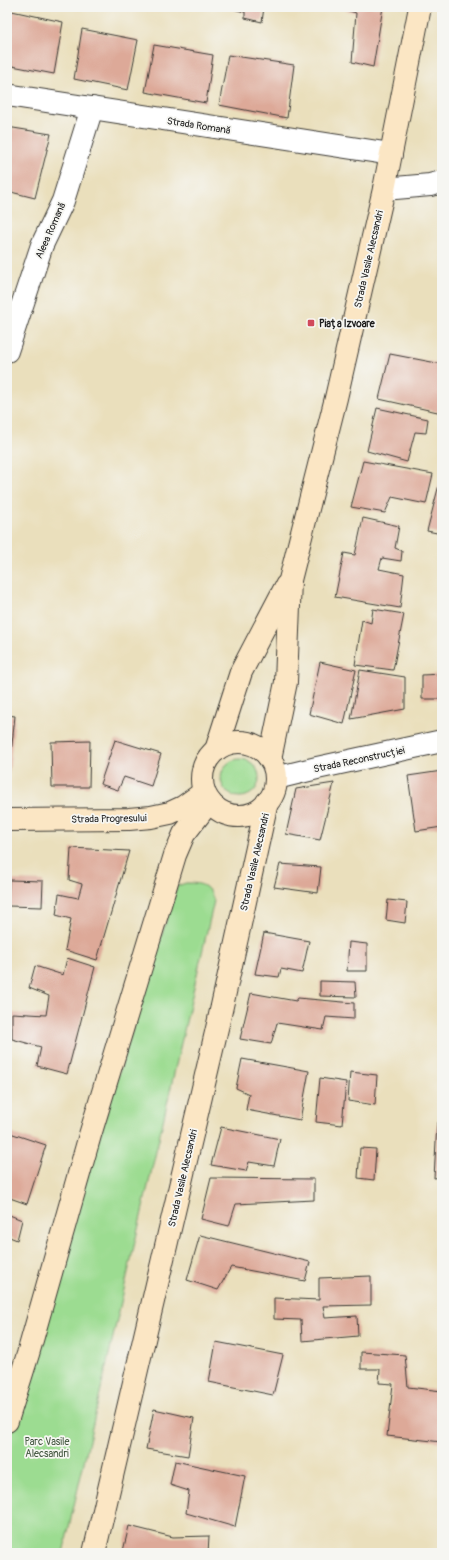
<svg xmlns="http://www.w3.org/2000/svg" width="449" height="1560" font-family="Pangolin,sans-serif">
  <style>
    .green { fill: #9cdc91; stroke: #5c7c56 }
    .building { fill: #dda998 }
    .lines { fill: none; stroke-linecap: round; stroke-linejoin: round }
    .street-casing { stroke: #3b3934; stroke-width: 24 }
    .secondary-casing { stroke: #3b3934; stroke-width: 24 }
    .street { stroke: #fff; stroke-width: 22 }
    .secondary { stroke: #fbe6c4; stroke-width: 22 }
    .poi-dot { fill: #d1495b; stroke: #f6f6f2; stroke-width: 1.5 }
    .labels { text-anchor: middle; stroke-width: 3.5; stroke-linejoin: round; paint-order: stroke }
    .street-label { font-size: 10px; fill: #1c1c1c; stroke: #f6f6f2 }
    .poi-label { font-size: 10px; font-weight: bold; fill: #1c1c1c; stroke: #f6f6f2; text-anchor: start }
    .park-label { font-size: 10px; fill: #42563f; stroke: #f6f6f2 }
  </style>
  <rect width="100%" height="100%" fill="#f6f6f2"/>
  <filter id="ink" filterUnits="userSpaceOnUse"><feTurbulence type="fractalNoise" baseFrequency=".025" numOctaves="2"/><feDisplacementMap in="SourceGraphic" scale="8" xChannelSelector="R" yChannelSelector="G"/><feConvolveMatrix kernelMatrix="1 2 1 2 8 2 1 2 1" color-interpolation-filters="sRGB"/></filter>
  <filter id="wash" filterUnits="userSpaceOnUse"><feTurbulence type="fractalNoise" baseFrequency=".012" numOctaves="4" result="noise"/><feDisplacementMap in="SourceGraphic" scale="16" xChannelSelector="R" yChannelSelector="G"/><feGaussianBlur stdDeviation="0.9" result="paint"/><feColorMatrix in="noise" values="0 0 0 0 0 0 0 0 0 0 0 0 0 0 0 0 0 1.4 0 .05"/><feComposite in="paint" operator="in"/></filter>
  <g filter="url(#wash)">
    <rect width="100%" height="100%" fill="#eadfbc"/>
    <g class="green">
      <circle cx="240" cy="778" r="19"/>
      <path d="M186,883C202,883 209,885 214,901L63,1553H7V1442L55,1280L177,886Z"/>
    </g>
    <g id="blocks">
      <g class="building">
        <path d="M225,7H264L262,22L245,18V12Z"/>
        <path d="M336,7H383L373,67L352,62L356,13Z"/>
        <path d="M7,10L63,22L54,74L7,65Z"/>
        <path d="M82,29L138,40L128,90L74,79Z"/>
        <path d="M154,45L213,55L206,103L145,92Z"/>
        <path d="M228,55L294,65L287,118L219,105Z"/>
        <path d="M7,127L51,134L35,198L7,191Z"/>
        <path d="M390,354L442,364V413L379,399Z"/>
        <path d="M377,408L428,419L426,433L415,432L407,462L367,451Z"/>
        <path d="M363,461L433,474L426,504L392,497L385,513L351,507Z"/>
        <path d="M441,477H442V534L427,531Z"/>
        <path d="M363,518L399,526L395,548L402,551L401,561L382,558L379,569L404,574L400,608L335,597L344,553L355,555Z"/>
        <path d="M373,609L404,614L393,670L355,665L362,620L371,623Z"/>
        <path d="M320,662L356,670L344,724L309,714Z"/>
        <path d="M360,670L405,677V709L351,719Z"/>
        <path d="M442,674V699H422V675Z"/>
        <path d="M7,715L15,716L9,773H7Z"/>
        <path d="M115,740L161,754L151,786L124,777L118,790L100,784Z"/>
        <path d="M90,741L89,787H52L51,742Z"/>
        <path d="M442,771V827L416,831L408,776Z"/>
        <path d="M334,783L320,840L286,834L296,789Z"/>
        <path d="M71,848L129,851L97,960L65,950L71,919L56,915L59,894L78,898L82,884L69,880Z"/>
        <path d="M280,864L321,867L318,893L274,887Z"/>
        <path d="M9,880L43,881L42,907L8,906Z"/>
        <path d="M388,900L407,902L405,923L386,920Z"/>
        <path d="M264,933L309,941L302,973L281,969L279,977L255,974Z"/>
        <path d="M349,942L367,944V971H347Z"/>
        <path d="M67,958L95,967L67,1074L37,1066L41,1047L12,1039V1013L46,1015L49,996L29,988L35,966L63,975Z"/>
        <path d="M320,981L355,982L356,997L320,996Z"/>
        <path d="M251,993L296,1001L298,998L354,1003V1019L326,1017L323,1030L277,1023L271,1044L240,1039Z"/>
        <path d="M242,1059L309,1071L300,1120L246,1110L249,1094L236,1088Z"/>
        <path d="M350,1072L377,1075L375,1105L348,1101Z"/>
        <path d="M320,1078L346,1082L342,1125L316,1122Z"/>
        <path d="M437,1123H442V1177L434,1178Z"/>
        <path d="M221,1127L280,1139L274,1166L249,1162L246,1171L211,1165Z"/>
        <path d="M7,1132L46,1145L27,1204L7,1197Z"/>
        <path d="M360,1148L376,1149L374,1180L358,1178Z"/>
        <path d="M211,1178L314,1179V1200L236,1204L229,1226L201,1219Z"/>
        <path d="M7,1214L22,1220L17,1240L7,1236Z"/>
        <path d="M200,1235L310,1262L305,1281L231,1267L218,1290L187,1280Z"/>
        <path d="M371,1276V1305L323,1306L325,1318L357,1316L358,1336L302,1341L301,1320L274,1319V1298L319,1300V1278Z"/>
        <path d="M216,1342L283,1355L273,1395L209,1382Z"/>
        <path d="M361,1352L405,1355L408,1387L442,1391V1442L387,1436L393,1384L379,1383L380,1369H361Z"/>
        <path d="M154,1409L194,1418L188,1456L146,1449Z"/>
        <path d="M175,1461L245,1476L235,1527L186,1513L189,1491L170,1485Z"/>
        <path d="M129,1526L173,1537L209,1536L208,1553H128L123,1551Z"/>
      </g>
    </g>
  </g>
  <g filter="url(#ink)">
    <use href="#blocks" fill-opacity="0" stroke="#3b3934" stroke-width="1"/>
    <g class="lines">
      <g class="street-casing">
        <g id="street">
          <path d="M7,95L391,154"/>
          <path d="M384,189L430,185L442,182"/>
          <path d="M7,351L42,245L63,201L92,108"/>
          <path d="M276,778L317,768L442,741"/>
        </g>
      </g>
      <g class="secondary-casing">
        <g id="secondary">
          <circle cx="239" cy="779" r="37"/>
          <path d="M216,750L241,672L286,586"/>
          <path d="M270,759L286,682L290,580L336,398L384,189L420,7"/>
          <path d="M7,820L129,819L151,817L170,813L183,807L204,792"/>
          <path d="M7,1421L28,1354L90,1135L175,855L184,834L209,802"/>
          <path d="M94,1553L218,1024L267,802"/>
        </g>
      </g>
      <use href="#street" class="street"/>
      <use href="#secondary" class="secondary"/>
    </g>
  </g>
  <rect class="poi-dot" x="307" y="319" width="8" height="8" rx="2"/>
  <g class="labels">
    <g class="street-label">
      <text transform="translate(199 125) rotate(9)" y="4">Strada Romană</text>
      <text transform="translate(50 230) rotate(-66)" y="4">Aleea Romană</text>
      <text transform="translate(368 259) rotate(-77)" y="4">Strada Vasile Alecsandri</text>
      <text transform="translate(359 759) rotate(-12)" y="4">Strada Reconstrucției</text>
      <text transform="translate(109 818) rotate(-1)" y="4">Strada Progresului</text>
      <text transform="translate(254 862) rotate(-77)" y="4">Strada Vasile Alecsandri</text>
      <text transform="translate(182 1178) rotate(-77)" y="4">Strada Vasile Alecsandri</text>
    </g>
    <g class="poi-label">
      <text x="319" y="327">Piața Izvoare</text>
    </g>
    <g class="park-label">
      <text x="47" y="1445">Parc Vasile<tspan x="47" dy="12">Alecsandri</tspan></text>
    </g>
  </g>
  <rect width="449" height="1560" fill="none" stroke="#f6f6f2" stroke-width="24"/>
</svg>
